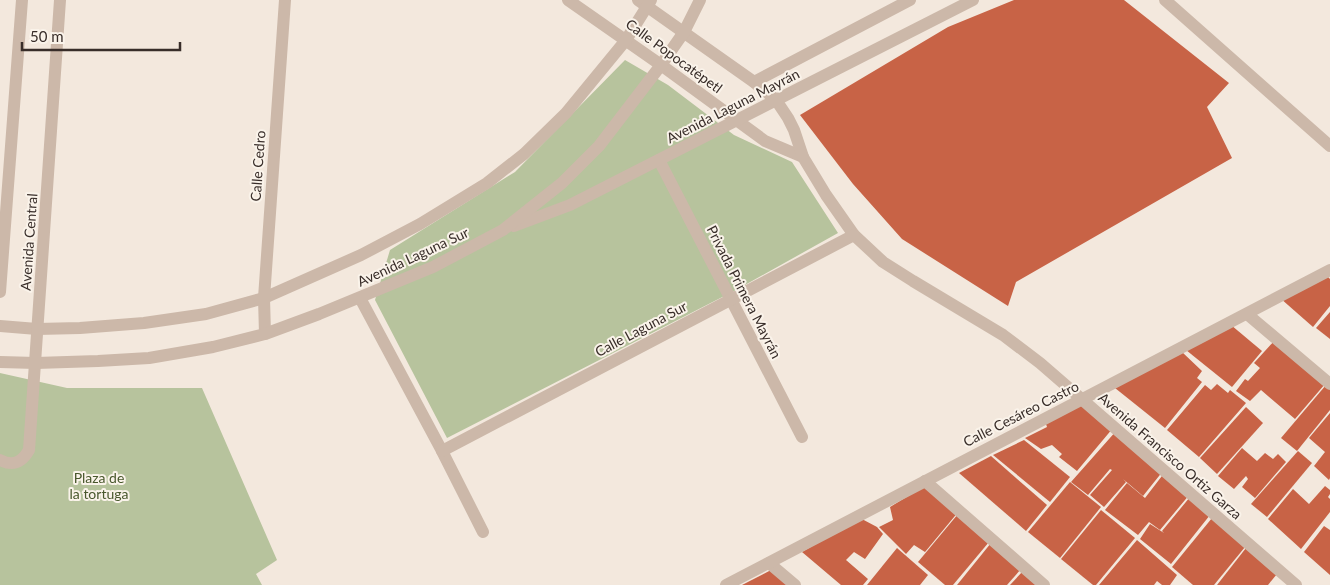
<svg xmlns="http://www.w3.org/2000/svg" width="1330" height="585" font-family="Lato,sans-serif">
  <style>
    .park { fill: #b7c39d }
    .building { fill: #c86346 }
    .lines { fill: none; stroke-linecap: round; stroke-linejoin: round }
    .minor { stroke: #ccb8a9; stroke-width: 12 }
    .labels { text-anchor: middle; stroke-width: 4; stroke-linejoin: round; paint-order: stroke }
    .street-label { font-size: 14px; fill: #382d29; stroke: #faf3ea }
    .park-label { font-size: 14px; fill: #48572c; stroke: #faf3ea }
  </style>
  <rect width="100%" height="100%" fill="#f3e8dd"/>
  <g class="park">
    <path d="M625,60L668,85L734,135L792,162L838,233L736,290L447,438L375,300L390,250L515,172Z"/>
    <path d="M0,373L67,388H202L277,560L256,574L262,585H0Z"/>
  </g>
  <g class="building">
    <path d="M1014,0H1124L1229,83L1207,107L1232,158L1016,282L1008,306L902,239L853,184L800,115L948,27Z"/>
    <path d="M1326,275L1330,279V306L1313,327L1280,298Z"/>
    <path d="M1330,312V339L1316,328Z"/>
    <path d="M1231,325L1262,351L1232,387L1186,350Z"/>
    <path d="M1276,339L1325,384L1295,419L1261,390L1250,401L1236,391L1245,379L1248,381L1260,368L1254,363Z"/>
    <path d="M1182,352L1202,371L1197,378L1202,382L1165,428L1115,388Z"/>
    <path d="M1217,384L1228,393L1230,390L1246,403L1199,457L1167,430L1205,385L1211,390Z"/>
    <path d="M1326,385L1330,388V410L1297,451L1281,438Z"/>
    <path d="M1081,401L1113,428L1077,471L1059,457L1062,454L1052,445L1041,449L1025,438L1047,427L1045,421Z"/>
    <path d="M1246,407L1263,423L1217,474L1200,458Z"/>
    <path d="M1330,413V478L1329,480L1314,466L1325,452L1309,438Z"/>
    <path d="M1117,430L1163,471L1143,496L1123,479L1126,482L1104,507L1090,495L1112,470L1110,469L1088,495L1071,482Z"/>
    <path d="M1024,440L1070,477L1050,502L993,455Z"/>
    <path d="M1242,448L1257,461L1265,453L1273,459L1278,454L1286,462L1255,498L1242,487L1248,479L1246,476L1234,489L1218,476Z"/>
    <path d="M1298,451L1312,463L1267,517L1251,504Z"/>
    <path d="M991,456L1047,505L1026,531L959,473Z"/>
    <path d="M1165,472L1190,494L1160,530L1149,522L1138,535L1105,510L1127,483L1145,498Z"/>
    <path d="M1070,482L1101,507L1060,558L1028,532Z"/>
    <path d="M928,484L959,511L925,552L914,545L906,554L879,527L893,520L890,507Z"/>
    <path d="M1325,486L1330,490V494L1328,497L1330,499V512L1301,549L1268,519L1293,489L1309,504Z"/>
    <path d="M1190,497L1210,515L1171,564L1140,539L1150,524L1164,533L1162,531Z"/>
    <path d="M1101,510L1135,538L1096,585H1093L1061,559Z"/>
    <path d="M958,514L989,542L953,585H945L918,562Z"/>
    <path d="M860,518L877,527L883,534L865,559L854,552L846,560L868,579L863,585H841L802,552Z"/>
    <path d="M1212,518L1245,547L1214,585H1193L1172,567Z"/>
    <path d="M1324,526L1330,530V575L1304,552Z"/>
    <path d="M1137,540L1177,575L1170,585H1162L1157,581L1154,585H1099Z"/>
    <path d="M991,543L1021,569L1007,585H957Z"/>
    <path d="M897,548L928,575L920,585H867Z"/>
    <path d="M1246,548L1277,574L1268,585H1217Z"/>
    <path d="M773,569L793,585H742Z"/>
    <path d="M1023,571L1039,585H1010Z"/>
  </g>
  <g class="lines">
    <g class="minor">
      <path d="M568,0L661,65L765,141L803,157"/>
      <path d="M638,0L754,82L776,100L788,118L794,130L803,157L826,195L854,235L883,262L913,281L1003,335L1040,363L1296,585"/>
      <path d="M1165,0L1330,146"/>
      <path d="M754,82L910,0"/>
      <path d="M659,160L802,437"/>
      <path d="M514,226L570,205L973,0"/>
      <path d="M0,292L22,0"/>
      <path d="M360,298L442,451L483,532"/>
      <path d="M1247,314L1330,384"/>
      <path d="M0,326L37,329L80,328L144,323L206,314L264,298L361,255L420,224L487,183L524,154L566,113L626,40L651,0"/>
      <path d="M265,334L264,298L285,0"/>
      <path d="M0,362L36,363L98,361L149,358L213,347L265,334L319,314L433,267L503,230L562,183L599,146L661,65L684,32L700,0"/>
      <path d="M442,451L854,235"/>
      <path d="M0,460C14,467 22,462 29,450L60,0"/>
      <path d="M925,481L1044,585"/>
      <path d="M769,563L795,585"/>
      <path d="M726,585L1330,270"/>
    </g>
  </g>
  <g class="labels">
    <g class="street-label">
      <text transform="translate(674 56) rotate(36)" y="5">Calle Popocatépetl</text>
      <text transform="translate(733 106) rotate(-27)" y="5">Avenida Laguna Mayrán</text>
      <text transform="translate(258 166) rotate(-86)" y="5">Calle Cedro</text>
      <text transform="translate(29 242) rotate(-86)" y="5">Avenida Central</text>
      <text transform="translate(413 257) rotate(-25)" y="5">Avenida Laguna Sur</text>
      <text transform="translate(744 292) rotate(63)" y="5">Privada Primera Mayrán</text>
      <text transform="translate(641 329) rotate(-28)" y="5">Calle Laguna Sur</text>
      <text transform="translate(1021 414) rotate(-27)" y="5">Calle Cesáreo Castro</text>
      <text transform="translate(1170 456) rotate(41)" y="5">Avenida Francisco Ortiz Garza</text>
    </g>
    <g class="park-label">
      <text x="99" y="483">Plaza de<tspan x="99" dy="16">la tortuga</tspan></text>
    </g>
  </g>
  <path d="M22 42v8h158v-8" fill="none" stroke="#382d29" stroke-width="2.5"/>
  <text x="30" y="42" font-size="15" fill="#382d29" stroke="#faf3ea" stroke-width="4" paint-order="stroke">50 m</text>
</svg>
